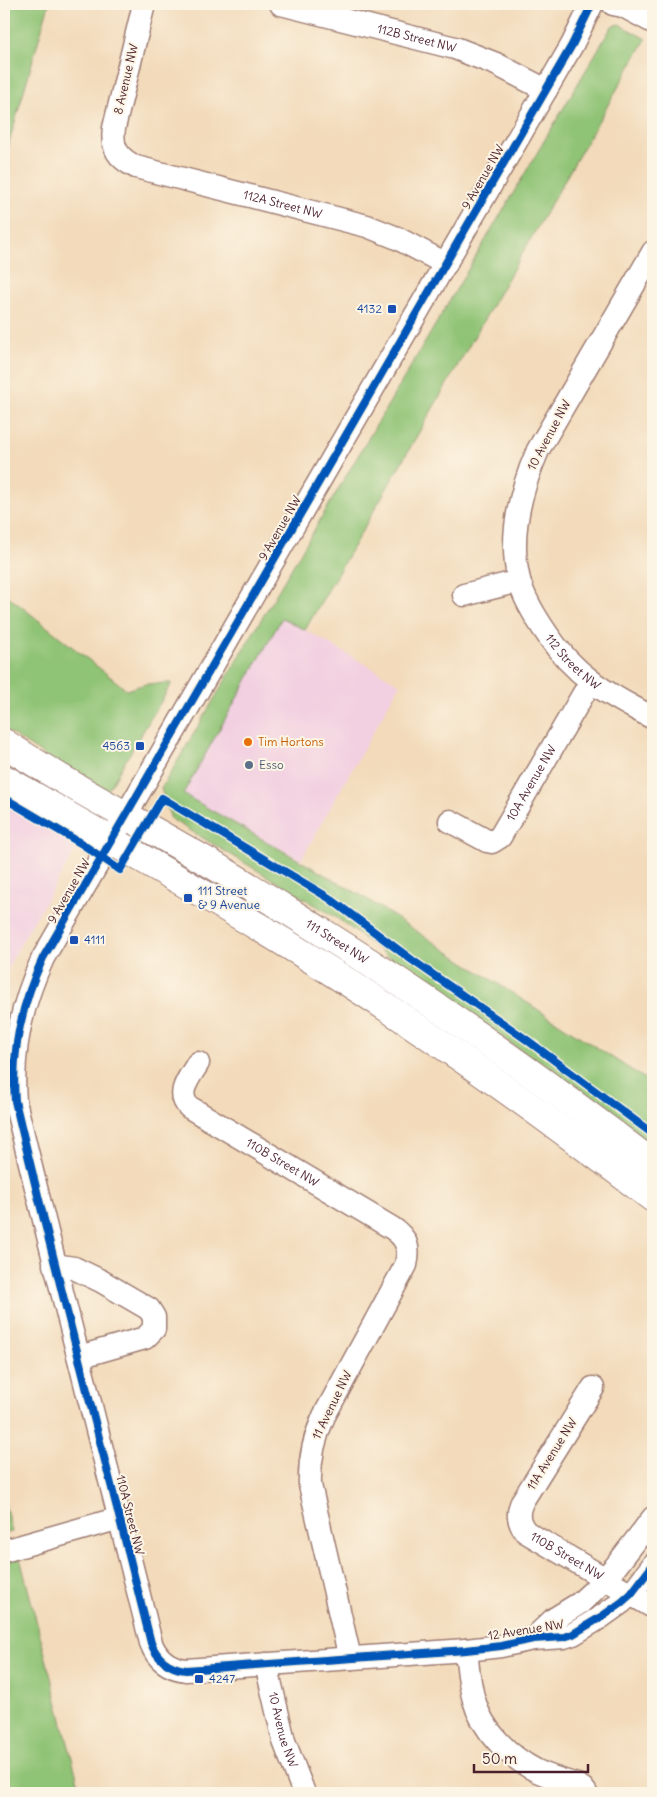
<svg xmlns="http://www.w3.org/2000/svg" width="657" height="1797" font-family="Delius,sans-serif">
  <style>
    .built { fill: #f2cfe1 }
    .green { fill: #8fc375; stroke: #6c7150 }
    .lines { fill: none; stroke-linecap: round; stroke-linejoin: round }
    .minor-casing { stroke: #9e7c72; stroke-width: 25 }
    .major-casing { stroke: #9e7c72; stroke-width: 30 }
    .minor { stroke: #fff; stroke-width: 22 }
    .major { stroke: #fff; stroke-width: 28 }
    .cycleway-casing { stroke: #fcf5e5; stroke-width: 11 }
    .cycleway { stroke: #0057b8; stroke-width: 8 }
    .transit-dot { fill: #1a4fb4; stroke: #fcf5e5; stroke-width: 2 }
    .food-dot { fill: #e8710a; stroke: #fcf5e5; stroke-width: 2 }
    .service-dot { fill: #5c6f8a; stroke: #fcf5e5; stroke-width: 2 }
    .labels { text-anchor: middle; stroke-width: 4; stroke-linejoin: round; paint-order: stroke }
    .street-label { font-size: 12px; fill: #4a1f2b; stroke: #fcf5e5 }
    .transit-label { font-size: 12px; fill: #164399; stroke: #fcf5e5; text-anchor: start }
    .food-label { font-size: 12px; fill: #c56008; stroke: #fcf5e5; text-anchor: start }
    .service-label { font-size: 12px; fill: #4e5e75; stroke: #fcf5e5; text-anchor: start }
  </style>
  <rect width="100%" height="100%" fill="#fcf5e5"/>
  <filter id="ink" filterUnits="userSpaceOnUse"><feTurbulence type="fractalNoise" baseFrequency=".02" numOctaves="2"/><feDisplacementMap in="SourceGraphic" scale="10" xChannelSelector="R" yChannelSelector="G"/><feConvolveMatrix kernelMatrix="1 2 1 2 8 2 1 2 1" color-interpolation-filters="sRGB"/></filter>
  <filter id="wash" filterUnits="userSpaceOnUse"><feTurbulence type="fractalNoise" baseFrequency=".0096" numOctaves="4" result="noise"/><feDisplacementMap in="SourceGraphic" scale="20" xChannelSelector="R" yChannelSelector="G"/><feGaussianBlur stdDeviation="1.12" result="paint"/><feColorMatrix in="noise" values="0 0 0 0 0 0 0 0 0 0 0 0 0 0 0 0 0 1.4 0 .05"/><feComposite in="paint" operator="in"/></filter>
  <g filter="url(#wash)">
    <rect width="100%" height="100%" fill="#f2daba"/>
    <g class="built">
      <path d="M282,617L400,684L301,860L183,794Z"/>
      <path d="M4,798L82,844L76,849L20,945L11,961L4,984Z"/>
    </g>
    <g class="green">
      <path d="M4,4H49L4,160Z"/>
      <path d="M619,24L646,39L305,630L282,618L183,794L362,896L653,1084V1149L595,1104L401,966L337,918L171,819L161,789L612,26Z"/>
      <path d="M4,593L127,690L145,684L172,683L105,795L4,729Z"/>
      <path d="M4,1501L12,1532L4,1534Z"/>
      <path d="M20,1558L81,1793H4V1563Z"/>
    </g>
  </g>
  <g filter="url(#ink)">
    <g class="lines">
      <g class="minor-casing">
        <g id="minor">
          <path id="s1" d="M144,4L114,128C111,148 118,158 136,167L367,226L397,238L446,264"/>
          <path id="s2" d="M281,4L455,48L496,64L546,90"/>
          <path d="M592,4L572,45L43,958C22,1003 11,1052 15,1101C58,1282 106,1462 151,1643C157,1659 169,1668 186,1670L466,1650L501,1646L533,1639L564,1637L573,1634L601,1617L622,1602L631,1594L653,1565"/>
          <path d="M613,4L623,6L653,22"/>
          <path id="s3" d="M653,252L538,450C521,489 508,536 519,580C524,599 536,618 547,634C559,652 574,668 591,681C610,696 633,707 653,718"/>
          <path d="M464,595L519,581"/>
          <path id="s4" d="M450,821L487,841L492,842L500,837L591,681"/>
          <path id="s5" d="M198,1063C190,1077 175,1093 189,1107L392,1228C407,1238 410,1248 406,1265L324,1416C314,1438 309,1460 310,1485L350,1658"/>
          <path d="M54,1265L74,1268L101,1281L149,1309L154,1317V1329L145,1338L79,1357"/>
          <path id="s6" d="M593,1388L523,1500C517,1512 517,1521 526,1532L653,1607"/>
          <path d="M4,1551L120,1518"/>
          <path d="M533,1639L554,1619L580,1603L593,1591L616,1566L653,1518"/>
          <path d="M466,1650C468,1667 469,1684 474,1700C482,1730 509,1757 537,1771C550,1777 564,1781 577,1785L583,1789L586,1793"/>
          <path id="s7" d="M266,1664L284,1741L304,1793"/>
        </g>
      </g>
      <g class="major-casing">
        <g id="major">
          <path id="s8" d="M4,743C67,785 134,819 199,857C242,881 283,908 325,934C438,1005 547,1083 653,1164"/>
          <path d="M4,779C108,839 214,898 316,962C432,1034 544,1115 653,1198"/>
        </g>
      </g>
      <use href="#minor" class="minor"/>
      <use href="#major" class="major"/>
      <g class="cycleway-casing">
        <g id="cycleway">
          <path d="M592,4L572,45L43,958C22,1003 11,1052 15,1101C58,1282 106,1462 151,1643C157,1659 169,1668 186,1670L466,1650L501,1646L533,1639L564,1637L573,1634L601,1617L622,1602L631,1594L653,1565"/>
          <path d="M4,798L82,844L120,870L162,798L329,898L412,960L527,1040L653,1134"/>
        </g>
      </g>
      <use href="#cycleway" class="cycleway"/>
    </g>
  </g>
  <g class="transit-dot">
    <rect x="387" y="304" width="10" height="10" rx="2.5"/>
    <rect x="135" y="741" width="10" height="10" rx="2.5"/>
    <rect x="183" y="893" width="10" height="10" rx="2.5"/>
    <rect x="69" y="935" width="10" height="10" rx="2.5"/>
    <rect x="194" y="1674" width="10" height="10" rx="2.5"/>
  </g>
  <circle class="food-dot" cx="248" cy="742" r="5"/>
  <circle class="service-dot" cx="249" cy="765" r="5"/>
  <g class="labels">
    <g class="street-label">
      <text dy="4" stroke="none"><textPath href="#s2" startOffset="140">112B Street NW</textPath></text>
      <text transform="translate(126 79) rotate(-77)" y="4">8 Avenue NW</text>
      <text transform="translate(483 177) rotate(-60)" y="4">9 Avenue NW</text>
      <text dy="4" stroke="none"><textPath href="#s1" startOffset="328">112A Street NW</textPath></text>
      <text transform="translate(549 435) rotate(-62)" y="4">10 Avenue NW</text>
      <text transform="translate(280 528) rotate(-60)" y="4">9 Avenue NW</text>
      <text dy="4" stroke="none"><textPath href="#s3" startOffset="462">112 Street NW</textPath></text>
      <text dy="4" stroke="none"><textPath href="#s4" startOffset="119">10A Avenue NW</textPath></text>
      <text transform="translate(69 891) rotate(-60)" y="4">9 Avenue NW</text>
      <text dy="4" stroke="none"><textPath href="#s8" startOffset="388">111 Street NW</textPath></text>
      <text dy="4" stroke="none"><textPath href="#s5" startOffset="158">110B Street NW</textPath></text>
      <text transform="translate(332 1405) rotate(-64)" y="4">11 Avenue NW</text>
      <text transform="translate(552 1454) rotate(-58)" y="4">11A Avenue NW</text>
      <text transform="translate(130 1515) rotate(76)" y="4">110A Street NW</text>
      <text dy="4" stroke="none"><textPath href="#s6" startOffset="214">110B Street NW</textPath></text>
      <text transform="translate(526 1630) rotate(-9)" y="4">12 Avenue NW</text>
      <text dy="4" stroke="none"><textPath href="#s7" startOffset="68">10 Avenue NW</textPath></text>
    </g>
    <g class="transit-label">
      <text x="382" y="313" text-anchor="end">4132</text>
      <text x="130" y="750" text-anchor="end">4563</text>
      <text x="198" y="895">111 Street<tspan x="198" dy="14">&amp; 9 Avenue</tspan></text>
      <text x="84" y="944">4111</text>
      <text x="209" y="1683">4247</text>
    </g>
    <g class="food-label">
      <text x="258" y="746">Tim Hortons</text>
    </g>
    <g class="service-label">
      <text x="259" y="769">Esso</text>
    </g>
  </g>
  <rect width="657" height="1797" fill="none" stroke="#fcf5e5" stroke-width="20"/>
  <path d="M474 1764v8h114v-8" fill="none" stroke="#4a1f2b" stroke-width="2.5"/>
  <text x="482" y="1764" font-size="15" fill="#4a1f2b" stroke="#fcf5e5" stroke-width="4" paint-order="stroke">50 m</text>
</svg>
